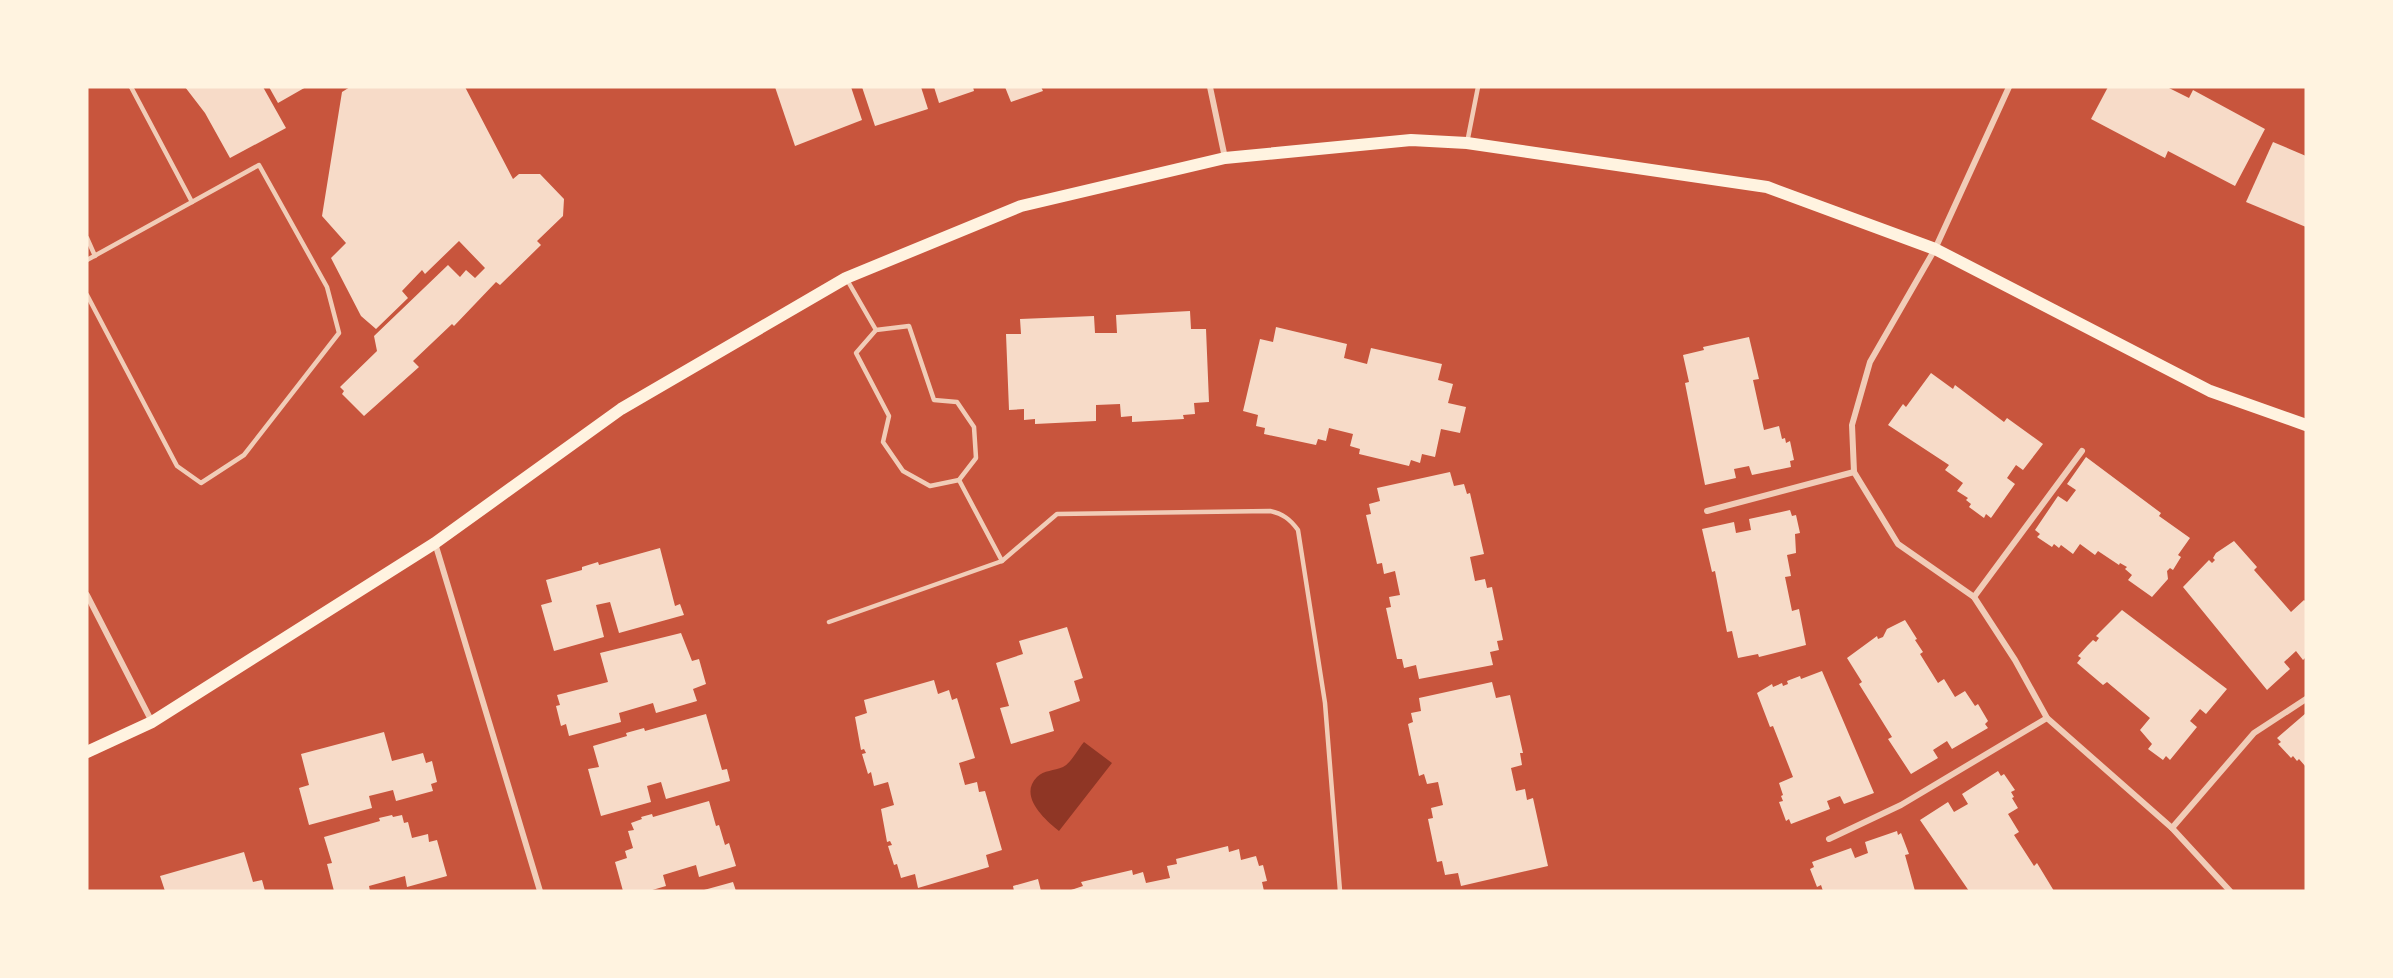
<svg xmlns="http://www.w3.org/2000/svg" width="2393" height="978" font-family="Raleway,sans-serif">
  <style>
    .water { fill: #8f3625 }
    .building { fill: #f7dbc8 }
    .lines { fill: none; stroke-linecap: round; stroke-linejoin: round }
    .service { stroke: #f1ccb7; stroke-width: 4.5 }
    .minor { stroke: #f1ccb7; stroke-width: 6 }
    .secondary { stroke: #fff3e0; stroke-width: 12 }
  </style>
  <rect width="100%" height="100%" fill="#c8553d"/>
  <path class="water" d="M1084,742L1112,763L1059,831C1045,820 1018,796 1037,777C1044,770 1054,771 1063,767C1071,763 1078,749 1084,742Z"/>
  <g class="building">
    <path d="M185,87H263L286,128L230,158L205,113Z"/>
    <path d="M269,87H306L278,103Z"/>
    <path d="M350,87H465L513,179L519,174H540L564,199L563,216L537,241L541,245L500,285L496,282L454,326L452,324L413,361L419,367L364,416L342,394L344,391L340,387L377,351L374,336L448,265L460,277L466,270L475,278L485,268L459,241L425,274L422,270L402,291L408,298L376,329L361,316L331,258L346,243L322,216L342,92Z"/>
    <path d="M775,87H851L862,120L795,146Z"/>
    <path d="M862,87H921L928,109L875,126Z"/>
    <path d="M934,87H973L974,91L939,103Z"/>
    <path d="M1005,87H1041L1043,91L1011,102Z"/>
    <path d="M2108,87H2167L2189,98L2193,90L2265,129L2235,186L2168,151L2165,158L2091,119Z"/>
    <path d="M2273,142L2306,156V227L2246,202Z"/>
    <path d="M1190,311L1191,329H1206L1209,402L1194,403L1195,414L1183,415L1184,419L1132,422V416L1121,417L1120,404L1096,405V421L1035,424V419L1024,420V409L1009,410L1006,334H1021L1020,319L1094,316L1095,333H1117L1116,315Z"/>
    <path d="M1276,327L1347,344L1344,358L1367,364L1371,348L1442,364L1438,380L1453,384L1448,403L1466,407L1460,433L1441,429L1435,457L1422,454L1420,463L1411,460L1409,466L1359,454L1360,449L1350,446L1353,434L1329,428L1326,441L1318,439L1316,445L1264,434L1265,428L1256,426L1258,415L1243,411L1260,339L1273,342Z"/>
    <path d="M1749,337L1759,379L1753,380L1764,430L1779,426L1782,439L1785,438L1786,443L1790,441L1794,460L1790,461L1791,467L1752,475L1749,466L1734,469L1736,478L1705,485L1685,383L1689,382L1683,355L1704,350L1703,347Z"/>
    <path d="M1931,373L1953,389L1955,385L2004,422L2007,418L2043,444L2023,470L2016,465L2007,478L2015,484L1991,518L1986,514L1984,518L1969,507L1971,504L1966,500L1968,498L1957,491L1963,483L1945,470L1949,465L1888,425L1903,404L1906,407Z"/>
    <path d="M2086,457L2161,513L2159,516L2190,538L2178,555L2181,557L2173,570L2170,568L2167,571L2168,579L2152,597L2128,580L2132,575L2125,569L2127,567L2120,563L2119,565L2098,551L2095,555L2080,544L2073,554L2061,545L2059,548L2054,544L2052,547L2037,537L2040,534L2035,530L2058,496L2067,502L2076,490L2067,484Z"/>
    <path d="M1450,472L1454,486L1464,484L1467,494L1470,493L1484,554L1470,557L1475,581L1485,579L1487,588L1492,587L1503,640L1497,641L1499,650L1490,652L1493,665L1419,679L1416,665L1404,668L1402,659H1397L1386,608L1391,607L1389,597L1400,595L1395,571L1384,574L1382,563L1377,564L1366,515L1371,514L1369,504L1380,501L1377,488Z"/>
    <path d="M1790,510L1792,516L1796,515L1800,533L1795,534L1796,553L1787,555L1791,576L1785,577L1792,611L1799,609L1806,645L1759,657L1758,654L1738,658L1732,631L1727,632L1715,571L1712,572L1702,529L1734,522L1736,533L1751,530L1749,519Z"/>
    <path d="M2234,541L2257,567L2254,570L2291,612L2304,600L2306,602V657L2303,660L2296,651L2284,662L2290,669L2267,690L2183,587L2209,560L2212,563L2215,560L2213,558L2216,553Z"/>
    <path d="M660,548L675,606L680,604L684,615L619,633L610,602L596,605L604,637L554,651L541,605L552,602L546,580L582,570V567L598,562L599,565Z"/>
    <path d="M2122,610L2227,689L2206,714L2200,709L2190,721L2197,727L2170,760L2166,756L2163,760L2148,749L2152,744L2140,730L2150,718L2107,682L2103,685L2077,663L2081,658L2078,656L2088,645L2093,640L2096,642L2099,638L2096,636Z"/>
    <path d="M1905,620L1917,639L1915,640L1923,652L1920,654L1938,683L1944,679L1955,697L1965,691L1975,706L1978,704L1988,721L1985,724L1988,728L1952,749L1947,741L1933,750L1938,758L1911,774L1888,739L1892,737L1859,684L1862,682L1847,658L1877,636L1878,639L1883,637L1887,629Z"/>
    <path d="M1067,627L1083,678L1074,681L1080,701L1049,712L1054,731L1011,744L1000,708L1009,706L996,663L1023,654L1019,641Z"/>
    <path d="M681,633L692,661L699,659L706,684L693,689L697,701L656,713L653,703L619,713L621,722L569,736L566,724L561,726L556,706L560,705L557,695L608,682L600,653Z"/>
    <path d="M1822,671L1874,793L1844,804L1840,796L1827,801L1830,809L1791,824L1789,819L1786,821L1779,802L1783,801L1781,796L1783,795L1779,783L1793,777L1773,726L1770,727L1757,693L1772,684L1773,687L1782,683L1783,686L1788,684L1787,681L1800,676L1801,679Z"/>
    <path d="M934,680L938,694L949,690L952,700L957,698L975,758L959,763L965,785L977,782L979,792L985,791L1002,850L986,855L989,867L918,888L915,874L901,878L897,864L894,865L888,846L892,845L890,841L887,842L881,809L894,805L888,782L874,786L871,772L868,774L862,754L866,753L864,749L861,750L855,717L867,713L864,700Z"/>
    <path d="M1492,682L1496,698L1510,695L1523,753H1520L1522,765L1511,768L1516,791L1525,789L1527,800L1533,798L1548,866L1461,886L1458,873L1445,875L1442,861L1437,862L1428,819L1433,818L1431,808L1443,805L1438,782L1427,784L1424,774L1419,776L1408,724L1413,722L1411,713L1421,711L1419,698Z"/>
    <path d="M2306,713V767L2299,759L2297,761L2293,756L2291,758L2278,744L2281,742L2277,738Z"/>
    <path d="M706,714L722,770L727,769L730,781L666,799L661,782L647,786L651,802L601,816L588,769L599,767L593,746L627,736L626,733L644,728L645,731Z"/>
    <path d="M384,732L392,761L423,753L426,763L432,761L437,782L431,784L433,791L396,801L393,790L369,796L372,808L309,825L299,788L309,785L301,754Z"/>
    <path d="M1998,771L2001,776L2004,774L2015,790L2011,792L2014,797L2012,798L2018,808L2008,814L2019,832L2014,835L2034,866L2037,863L2054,891H1969L1920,820L1948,802L1954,812L1968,804L1962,794Z"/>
    <path d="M709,801L716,826L719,825L725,845L729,843L736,866L699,877L696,865L663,875L666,886L649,891H623L615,862L627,858L625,851L633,848L628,831L634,830L631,823L642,819L641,817L652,814L653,817Z"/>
    <path d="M392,815L393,817L402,815L404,823L408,822L412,838L428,834L429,842L437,840L447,876L407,887L405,876L369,886L370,891H334L327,864L332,863L324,837L380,821L379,818Z"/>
    <path d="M1897,831L1898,835L1901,833L1909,854L1905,855L1915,891H1823L1821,885L1817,887L1810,869L1814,867L1812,862L1851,848L1855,858L1868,853L1865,842Z"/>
    <path d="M1228,846L1229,852L1239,849L1241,860L1256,856L1259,866L1263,865L1267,881L1262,882L1264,891H1068L1083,886L1081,882L1132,870L1133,875L1143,872L1146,883L1170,878L1167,866L1177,864L1176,859Z"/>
    <path d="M244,852L253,882L262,880L265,891H165L160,876Z"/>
    <path d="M1038,879L1041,891H1014L1013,886Z"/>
    <path d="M733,882L736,891H704V890Z"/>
  </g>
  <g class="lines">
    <g class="service">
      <path d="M131,87L192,202"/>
      <path d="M1467,143L1478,87"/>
      <path d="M87,238L95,256"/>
      <path d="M87,260L259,165L327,287L339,333L244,455L201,483L177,466L87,295"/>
      <path d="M846,278L876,330"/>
      <path d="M909,326L934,400L957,402L974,427L976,458L959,480L930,486L903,471L883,442L889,416L856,353L876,330Z"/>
      <path d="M1002,561L1057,514L1270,511C1283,514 1290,519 1298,530L1325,703L1340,891"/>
      <path d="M829,622L1002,561L959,480"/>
    </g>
    <g class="minor">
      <path d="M1210,87L1225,158"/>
      <path d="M2009,87L1935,249L1870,362L1852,425L1854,472L1898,544L1974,597L2015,660L2047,718L2172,828L2230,891"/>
      <path d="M1707,511L1854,472"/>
      <path d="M435,543L540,891"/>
      <path d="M87,595L152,722"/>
      <path d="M1974,597L2082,451"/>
      <path d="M2172,828L2254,733L2306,699"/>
      <path d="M1829,839L1901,805L2047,718"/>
    </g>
    <path class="secondary" d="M87,752L152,722L435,543L621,409L846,278L1021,206L1225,158L1411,140L1467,143L1767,187L1935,249L2210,391L2306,425"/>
  </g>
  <rect width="2393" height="978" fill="none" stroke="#fff3e0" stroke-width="177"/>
</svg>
